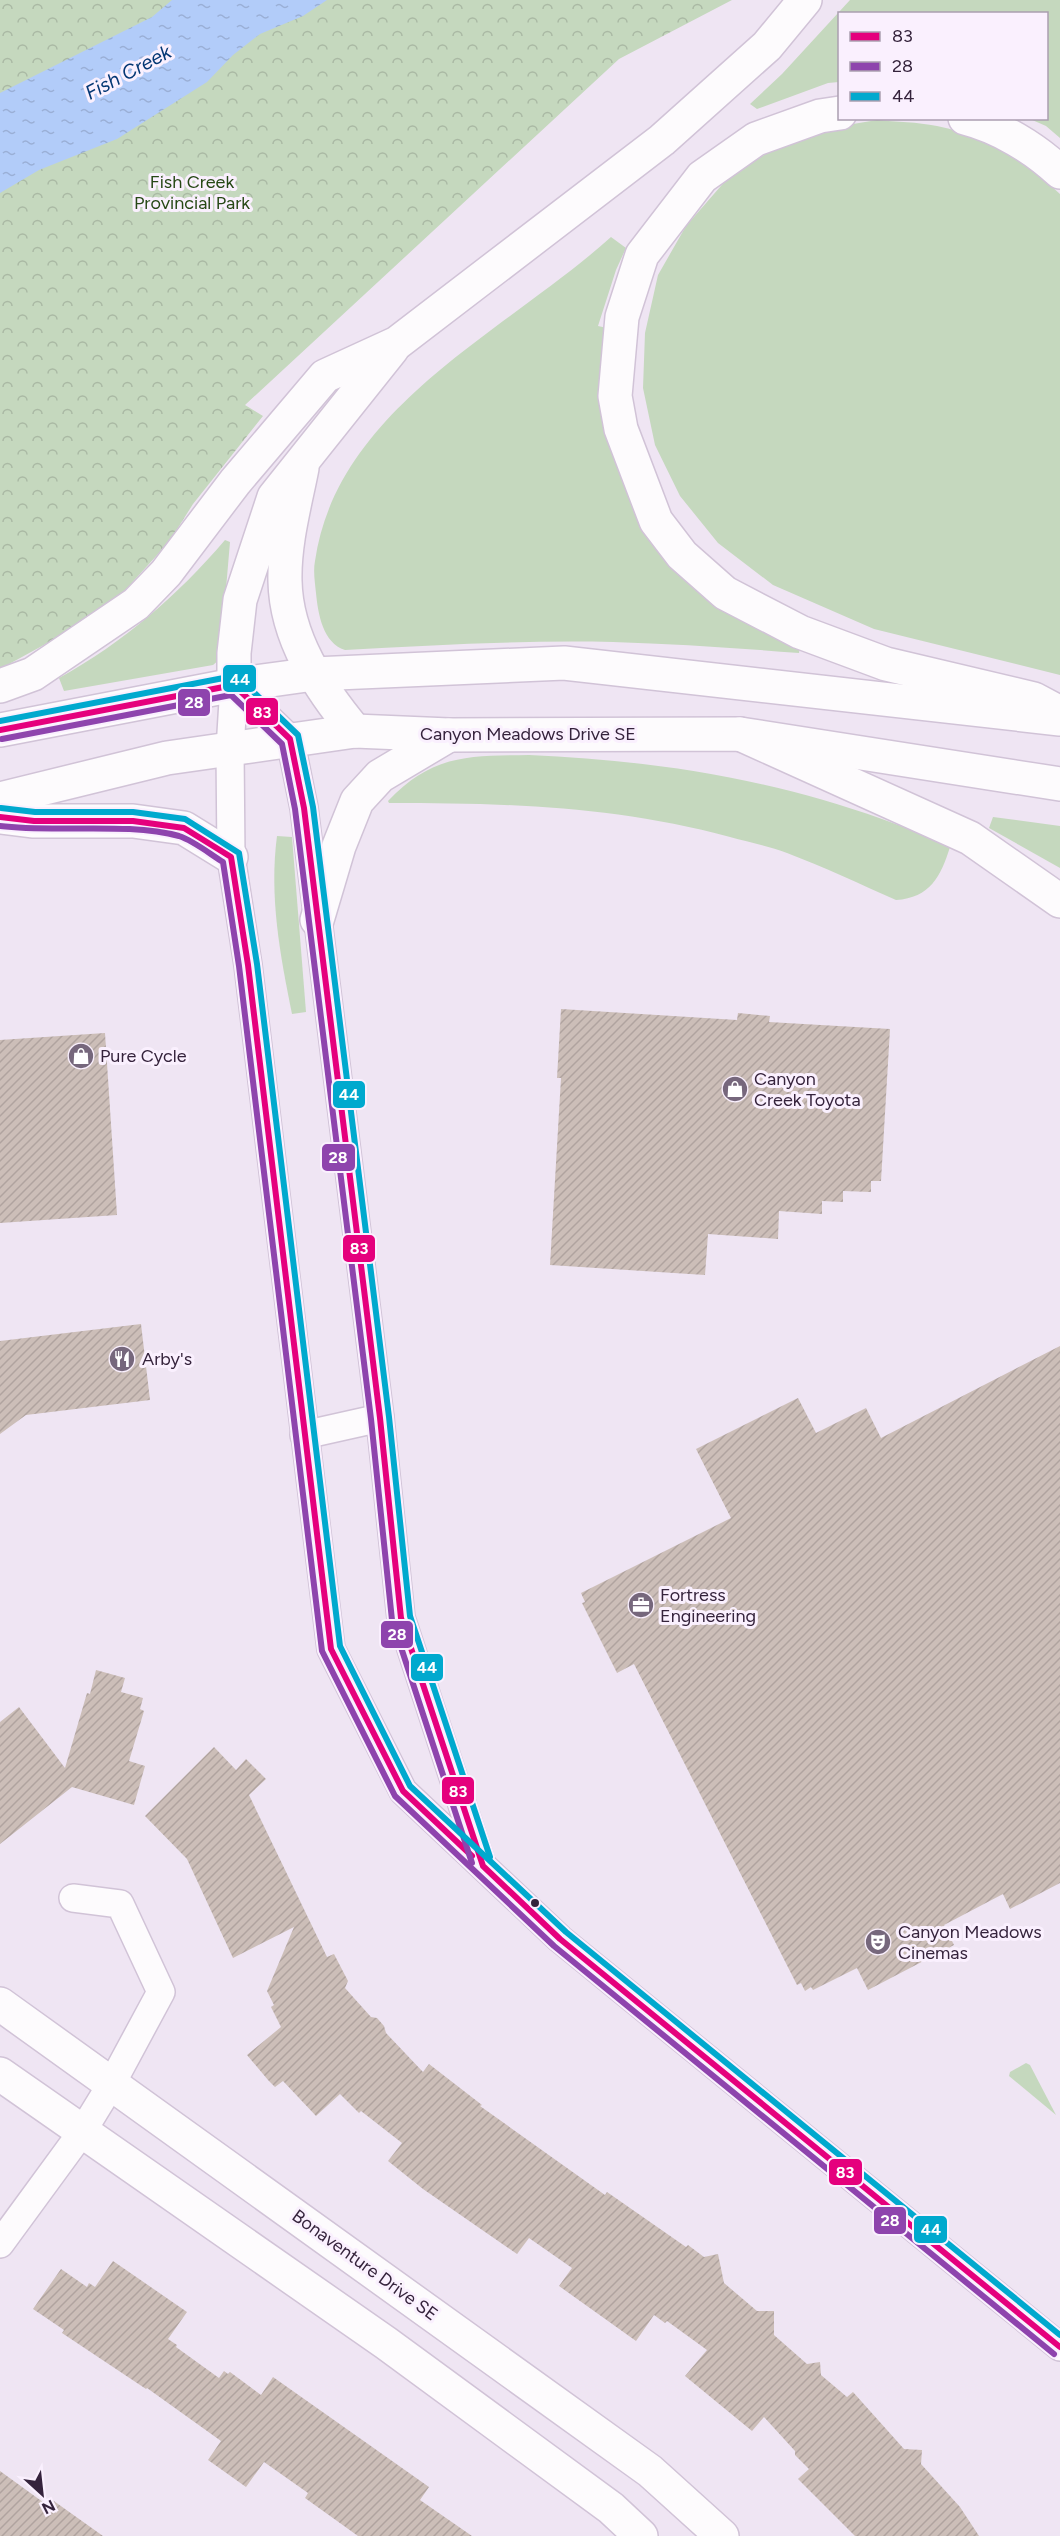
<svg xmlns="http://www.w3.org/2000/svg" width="1060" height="2536" font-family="Figtree,sans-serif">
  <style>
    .grass { fill: #c5d8be }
    .park { fill: url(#park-crowns) }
    .water { fill: url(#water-ripples) }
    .building { fill: url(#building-hatch) }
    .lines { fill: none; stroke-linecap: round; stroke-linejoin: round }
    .minor-casing { stroke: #d1c3d7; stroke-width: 30 }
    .tertiary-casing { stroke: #d1c3d7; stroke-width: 36 }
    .secondary-casing { stroke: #d1c3d7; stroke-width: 36 }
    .motorway-casing { stroke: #d1c3d7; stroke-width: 36 }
    .minor { stroke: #fdfbfd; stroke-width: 27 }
    .tertiary { stroke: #fdfbfd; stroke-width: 33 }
    .secondary { stroke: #fdfbfd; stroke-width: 33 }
    .motorway { stroke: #fdfbfd; stroke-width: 33 }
    .bus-1-casing { stroke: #faf0fe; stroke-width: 10 }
    .bus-2-casing { stroke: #faf0fe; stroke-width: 10 }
    .bus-3-casing { stroke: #faf0fe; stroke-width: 10 }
    .bus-1 { stroke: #e5007d; stroke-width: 6 }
    .bus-2 { stroke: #8e44ad; stroke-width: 6 }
    .bus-3 { stroke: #00a9ce; stroke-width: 6 }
    .bus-dot { fill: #35233c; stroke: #faf0fe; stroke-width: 2 }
    .labels { text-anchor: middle; stroke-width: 6; stroke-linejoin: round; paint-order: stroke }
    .park-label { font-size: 18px; fill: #264815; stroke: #faf0fe }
    .street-label { font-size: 18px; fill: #35233c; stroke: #faf0fe }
    .poi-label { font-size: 18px; fill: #35233c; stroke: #faf0fe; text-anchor: start }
    .water-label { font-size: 20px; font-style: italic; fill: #043774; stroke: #faf0fe }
    .line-badge { stroke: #faf0fe; stroke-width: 2 }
    .badge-label { font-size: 16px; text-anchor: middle; font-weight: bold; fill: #fff }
  </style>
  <defs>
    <pattern id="park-crowns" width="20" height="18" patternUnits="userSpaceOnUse" patternTransform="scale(1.5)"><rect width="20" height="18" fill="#c5d8be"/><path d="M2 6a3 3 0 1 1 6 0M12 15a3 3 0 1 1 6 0" fill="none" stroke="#aab9a4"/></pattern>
    <pattern id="water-ripples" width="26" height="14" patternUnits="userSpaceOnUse" patternTransform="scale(1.5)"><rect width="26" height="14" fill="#b2ccf9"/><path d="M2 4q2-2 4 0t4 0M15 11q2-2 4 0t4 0" fill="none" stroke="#9aafd6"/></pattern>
    <pattern id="building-hatch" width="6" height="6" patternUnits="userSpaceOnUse" patternTransform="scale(1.5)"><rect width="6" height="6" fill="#ccbeb8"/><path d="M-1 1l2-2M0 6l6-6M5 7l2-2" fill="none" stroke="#b0a39f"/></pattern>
  </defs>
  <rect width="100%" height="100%" fill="#efe5f3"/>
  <g class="grass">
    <path d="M850,0H1060V138L1046,126L1030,119L1046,118V14H840L839,82L828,83L757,109L750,104L782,74Z"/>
    <path d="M877,120C897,122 917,122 937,126C985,135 1024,161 1060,194V675L874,629L773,585L718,543L680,496L655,445L643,388L645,333L658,275L686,226L727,179L773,149L823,129Z"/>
    <path d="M611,237L626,248L616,270L598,326L607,328L650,521L801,639L799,653C737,648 675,644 613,642C524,640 434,645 345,650C323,643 318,614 316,593C315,583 313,571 315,561C337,407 507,331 611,237Z"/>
    <path d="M225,540L230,542L220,659L213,665L64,691L59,678C124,642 177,596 225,540Z"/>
    <path d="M529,755C649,760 769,778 882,819C905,827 927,837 950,847C941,876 930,898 896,900C860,884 824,867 787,853C768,846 748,842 730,837C614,806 508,803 389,803L388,801C433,754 468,756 529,755Z"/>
    <path d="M993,817L1060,826V868L989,828Z"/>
    <path d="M277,836L292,837L306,1012L292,1014C280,955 269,896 277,836Z"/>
    <path d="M1026,2063L1030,2065L1056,2115L1009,2076L1010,2072Z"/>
  </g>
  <path class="park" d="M0,0H732L619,59L245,405L263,416L193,504L169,542L118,598L95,617L0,669Z"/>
  <path class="water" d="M172,0H327L303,16L260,34L233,55L207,82L117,139L39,170L0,193V93L152,17Z"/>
  <g class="building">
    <path d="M561,1009L737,1020L738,1013L770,1016L769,1022L890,1029L881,1181H871V1192L843,1191V1202L822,1201V1214L779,1211L778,1239L708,1234L705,1275L550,1265L561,1078H557Z"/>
    <path d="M105,1033L117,1215L0,1223V1040Z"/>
    <path d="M141,1324L150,1400L26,1415L0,1434V1341Z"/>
    <path d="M1060,1346V1883L1010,1909L1003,1894L944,1925L954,1945L868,1990L857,1968L813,1990L811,1987L805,1991L801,1983L797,1985L634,1664L617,1673L582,1603L585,1602L581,1593L731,1518L696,1449L798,1398L816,1433L866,1408L881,1438Z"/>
    <path d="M96,1670L125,1678L121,1692L143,1698L140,1709L144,1711L129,1761L145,1766L134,1805L72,1787L0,1844V1722L19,1707L65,1768L87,1693L90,1694Z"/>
    <path d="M214,1747L236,1770L246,1759L266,1779L249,1795L327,1957L334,1954L348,1981L345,1988L371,2017L377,2018L384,2026L386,2033L423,2072L429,2064L482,2105L480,2106L605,2195L607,2192L686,2247L688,2245L704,2257L718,2254L724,2283L757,2311H774V2335L807,2364L820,2362L821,2375L847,2397L853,2392L904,2449L922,2450L921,2464L960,2507L979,2536H855L798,2479L809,2469L795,2455V2451L764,2417L752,2431L685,2376L707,2350L667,2321L665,2323L654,2315L636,2341L559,2286L572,2268L529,2238L517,2254L423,2189L388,2161L402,2143L361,2111L359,2113L340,2094L316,2116L283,2081L275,2087L268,2080L247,2055L281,2027L271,2007L274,2005L267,1991L294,1927L233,1958L187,1859L145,1816Z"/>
    <path d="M113,2261L187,2312L168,2339L177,2345L176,2347L219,2378L224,2371L228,2374L230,2372L261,2395L273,2377L429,2487L420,2500L472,2536H358L305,2498L308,2493L264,2462L246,2487L208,2460L221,2441L147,2388L146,2389L62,2333L64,2330L33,2309L61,2269L87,2287L89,2283L95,2287Z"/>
    <path d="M0,2471L47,2505L51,2499L103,2536H0Z"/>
  </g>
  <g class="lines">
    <g class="minor-casing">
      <g id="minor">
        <path d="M234,685L230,749L231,857L248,965L331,1649L403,1791L560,1939L1060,2347"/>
        <path d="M234,685L290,739L304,808L380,1418L401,1618L481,1862"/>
        <path d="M304,1435L380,1418"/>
        <path d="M0,2244L82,2132L112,2083L161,1992L120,1904L73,1898"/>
      </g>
    </g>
    <g class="tertiary-casing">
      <g id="tertiary">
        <path d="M0,2004L650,2471L722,2536"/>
        <path d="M0,2074L386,2343L611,2508L641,2536"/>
      </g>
    </g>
    <g class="secondary-casing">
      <g id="secondary">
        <path d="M0,730L234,685L314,674L564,663L1060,719"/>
        <path d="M0,799L167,758L355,731L449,735L740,734L1060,784"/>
        <path d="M0,817L34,821H133L184,828L231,857"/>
        <path d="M317,920L339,846L357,801L380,776L449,735"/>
      </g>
    </g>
    <g class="motorway-casing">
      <g id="motorway">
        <path d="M840,113L820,116L756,139L702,177L642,255L622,317L615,396L621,429L656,521L682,555L725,593L800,632L886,664L1034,699L1060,713"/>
        <path d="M965,118C1000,127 1034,148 1060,172"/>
        <path d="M302,468C295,504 284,543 285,581C286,638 320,689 355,731"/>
        <path d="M234,685V653L240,600L274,497L392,349"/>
        <path d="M0,686L33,674L136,604L166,573L235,482L325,376L397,343L662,140L767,46L805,0"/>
        <path d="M740,734L970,838L1060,901"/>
      </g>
    </g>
    <use href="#minor" class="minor"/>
    <use href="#tertiary" class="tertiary"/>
    <use href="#secondary" class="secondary"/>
    <use href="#motorway" class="motorway"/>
    <g class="bus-1-casing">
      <g id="bus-1">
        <path d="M0,730L234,685L290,739L304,808L380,1418L401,1618L483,1866L560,1939L1060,2347"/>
        <path d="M0,817L34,821H133L184,828L231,857L248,965L331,1649L403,1791L472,1856"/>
      </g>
    </g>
    <g class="bus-2-casing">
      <g id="bus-2">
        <path d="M2,739L231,695L282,744L295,809L371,1419L392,1620L472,1863"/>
        <path d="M0,826C56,833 127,822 179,836C194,841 210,854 223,862L239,966L322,1651L395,1796L554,1946L1054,2354"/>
      </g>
    </g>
    <g class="bus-3-casing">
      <g id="bus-3">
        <path d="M0,721L234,676L240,679L298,735L313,807L389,1417L410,1616L490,1857"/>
        <path d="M1,808L35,812H133L185,819L239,853L257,964L340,1646L410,1786L566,1932L1060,2335"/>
      </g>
    </g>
    <use href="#bus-1" class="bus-1"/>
    <use href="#bus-2" class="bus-2"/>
    <use href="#bus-3" class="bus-3"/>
  </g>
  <defs>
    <g id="shop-disc" transform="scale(1.35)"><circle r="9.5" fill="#76677c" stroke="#faf0fe"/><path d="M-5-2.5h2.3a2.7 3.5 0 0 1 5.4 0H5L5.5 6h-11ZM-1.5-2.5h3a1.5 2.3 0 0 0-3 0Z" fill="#fff"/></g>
    <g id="restaurant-disc" transform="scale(1.35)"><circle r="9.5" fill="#76677c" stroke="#faf0fe"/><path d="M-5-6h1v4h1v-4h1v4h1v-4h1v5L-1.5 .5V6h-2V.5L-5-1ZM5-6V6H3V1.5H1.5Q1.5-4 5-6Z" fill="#fff"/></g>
    <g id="office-disc" transform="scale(1.35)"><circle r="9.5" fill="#76677c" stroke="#faf0fe"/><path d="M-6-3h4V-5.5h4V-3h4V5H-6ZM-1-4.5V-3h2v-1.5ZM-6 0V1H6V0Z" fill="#fff"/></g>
    <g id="theatre-disc" transform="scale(1.35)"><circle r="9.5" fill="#76677c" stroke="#faf0fe"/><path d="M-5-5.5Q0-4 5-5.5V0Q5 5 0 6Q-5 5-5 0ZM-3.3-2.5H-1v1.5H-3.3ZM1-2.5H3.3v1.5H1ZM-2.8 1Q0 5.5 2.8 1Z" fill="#fff"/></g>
  </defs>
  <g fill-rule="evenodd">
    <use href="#shop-disc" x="81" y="1056"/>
    <use href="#shop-disc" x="735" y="1089"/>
    <use href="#restaurant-disc" x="122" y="1359"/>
    <use href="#office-disc" x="641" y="1605"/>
    <use href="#theatre-disc" x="878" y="1942"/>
  </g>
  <circle class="bus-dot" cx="535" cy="1903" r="5"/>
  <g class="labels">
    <g class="park-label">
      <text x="192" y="188">Fish Creek<tspan x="192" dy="21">Provincial Park</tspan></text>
    </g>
    <g class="street-label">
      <text x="528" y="740">Canyon Meadows Drive SE</text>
      <text transform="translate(365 2265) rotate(36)" y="6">Bonaventure Drive SE</text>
    </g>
    <g class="poi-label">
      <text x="100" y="1062">Pure Cycle</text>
      <text x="754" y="1085">Canyon<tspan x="754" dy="21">Creek Toyota</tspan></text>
      <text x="142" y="1365">Arby's</text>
      <text x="660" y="1601">Fortress<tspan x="660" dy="21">Engineering</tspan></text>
      <text x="898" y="1938">Canyon Meadows<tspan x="898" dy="21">Cinemas</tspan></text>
    </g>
    <g class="water-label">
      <text transform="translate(128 72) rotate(-28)" y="7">Fish Creek</text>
    </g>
  </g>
  <g class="line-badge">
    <rect x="222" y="664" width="35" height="29" rx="6" fill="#00a9ce"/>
    <rect x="177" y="688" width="34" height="29" rx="6" fill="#8e44ad"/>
    <rect x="245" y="697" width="34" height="29" rx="6" fill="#e5007d"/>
    <rect x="332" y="1080" width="34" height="29" rx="6" fill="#00a9ce"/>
    <rect x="321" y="1143" width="35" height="29" rx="6" fill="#8e44ad"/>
    <rect x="342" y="1234" width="34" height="29" rx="6" fill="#e5007d"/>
    <rect x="380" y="1620" width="34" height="29" rx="6" fill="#8e44ad"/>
    <rect x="410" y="1653" width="34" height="29" rx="6" fill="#00a9ce"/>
    <rect x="441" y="1776" width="34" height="29" rx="6" fill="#e5007d"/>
    <rect x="828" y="2158" width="35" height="28" rx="6" fill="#e5007d"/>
    <rect x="873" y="2206" width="34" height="29" rx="6" fill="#8e44ad"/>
    <rect x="913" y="2215" width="35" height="29" rx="6" fill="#00a9ce"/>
  </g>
  <g class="badge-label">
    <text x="240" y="685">44</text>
    <text x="194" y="708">28</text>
    <text x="262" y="718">83</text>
    <text x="349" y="1100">44</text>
    <text x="338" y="1163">28</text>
    <text x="359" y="1254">83</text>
    <text x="397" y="1640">28</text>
    <text x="427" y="1673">44</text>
    <text x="458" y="1797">83</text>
    <text x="845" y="2178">83</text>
    <text x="890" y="2226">28</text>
    <text x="931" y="2235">44</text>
  </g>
  <rect x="838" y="12" width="210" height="108" fill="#faf0fe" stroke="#ab9eb0" stroke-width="1.5"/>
  <rect x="850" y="32" width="30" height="9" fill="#e5007d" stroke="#ab9eb0" stroke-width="1.5"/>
  <text x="892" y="42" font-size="18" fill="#35233c">83</text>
  <rect x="850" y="62" width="30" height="9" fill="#8e44ad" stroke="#ab9eb0" stroke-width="1.5"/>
  <text x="892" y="72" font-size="18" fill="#35233c">28</text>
  <rect x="850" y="92" width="30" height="9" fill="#00a9ce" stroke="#ab9eb0" stroke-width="1.5"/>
  <text x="892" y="102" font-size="18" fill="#35233c">44</text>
  <g transform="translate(42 2494) rotate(153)" stroke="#faf0fe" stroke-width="4.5" paint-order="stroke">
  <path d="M0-4.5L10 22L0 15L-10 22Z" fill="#35233c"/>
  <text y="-9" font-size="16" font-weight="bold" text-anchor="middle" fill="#35233c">N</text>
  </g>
</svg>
